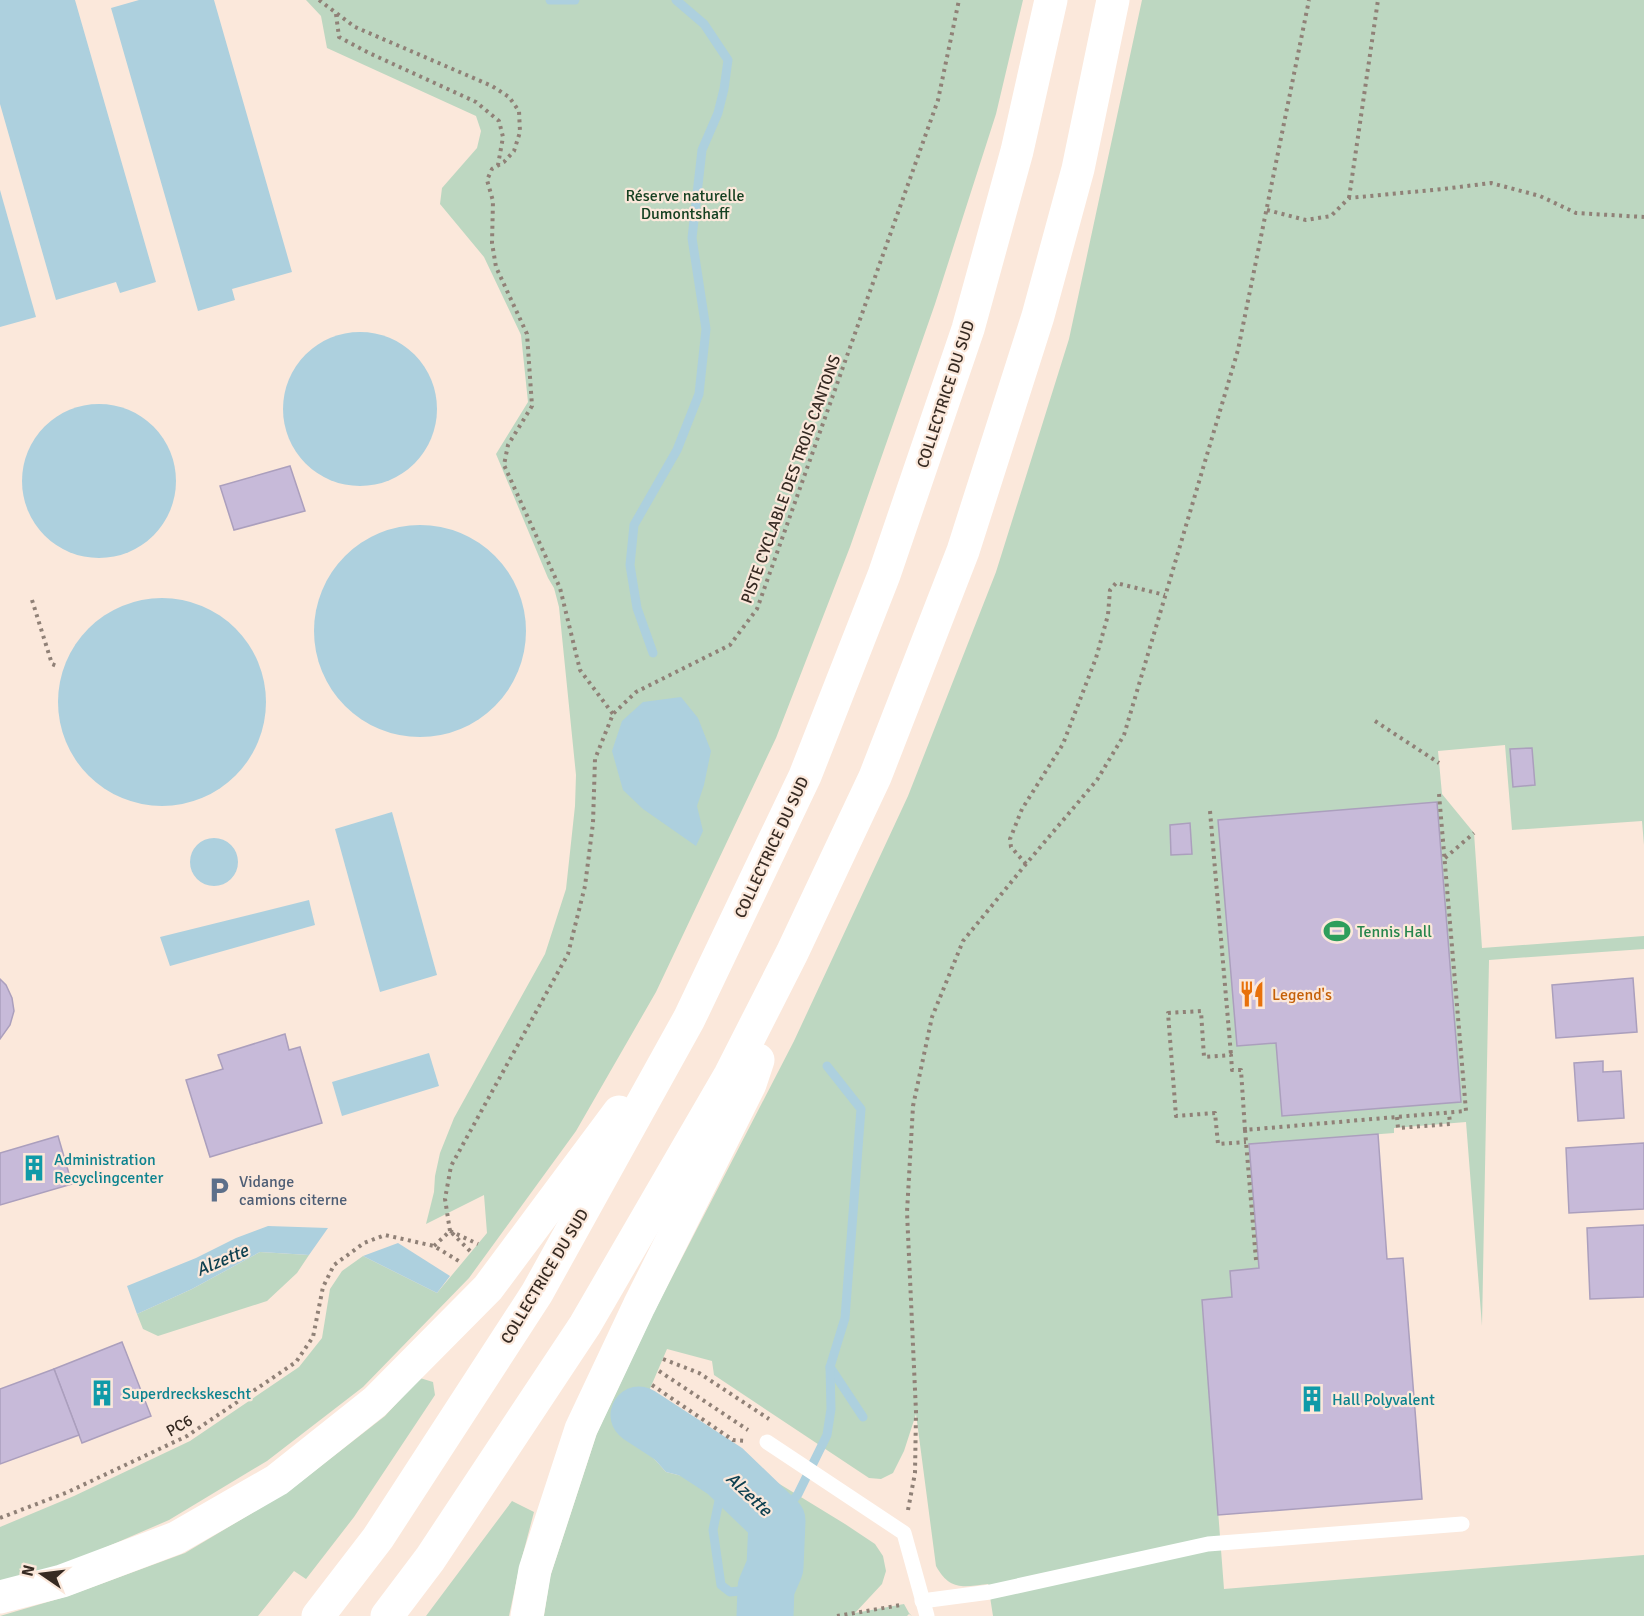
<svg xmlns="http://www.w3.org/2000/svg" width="1644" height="1616" font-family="Signika,sans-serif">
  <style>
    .green { fill: #bdd7c1 }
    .water { fill: #add0de }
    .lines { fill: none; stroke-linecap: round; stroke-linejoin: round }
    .stream { stroke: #add0de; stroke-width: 9 }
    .river { stroke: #add0de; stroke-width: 57 }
    .building { fill: #c7bad9; stroke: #ab9fbd; stroke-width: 1.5 }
    .path { stroke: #908177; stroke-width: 4; stroke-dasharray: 3 4.5; stroke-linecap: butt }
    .lane { stroke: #fff; stroke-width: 15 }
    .highway { stroke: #fff; stroke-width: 33 }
    .labels { text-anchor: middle; stroke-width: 4.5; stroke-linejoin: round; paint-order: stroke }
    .park-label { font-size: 16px; fill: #164122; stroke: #fbe8db }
    .street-label { font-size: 16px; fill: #362a22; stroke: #fbe8db }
    .leisure-label { font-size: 16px; fill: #27864d; stroke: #fbe8db; text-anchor: start }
    .food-label { font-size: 16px; fill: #c56008; stroke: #fbe8db; text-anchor: start }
    .culture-label { font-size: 16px; fill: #0d838f; stroke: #fbe8db; text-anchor: start }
    .service-label { font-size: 16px; fill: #4e5e75; stroke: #fbe8db; text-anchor: start }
    .water-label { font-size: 18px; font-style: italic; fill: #0e4050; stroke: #fbe8db }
  </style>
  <rect width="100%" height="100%" fill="#fbe8db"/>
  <g class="green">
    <path d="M306,0H1023L996,114L935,304L850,547L776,738L656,992L576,1131L469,1278L363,1387L267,1461L169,1520L58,1568L0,1583V1527L74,1496L190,1441L299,1367L322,1338L330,1289L342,1271L363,1256L437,1293L487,1233L484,1195L426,1224L434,1192L435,1176L440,1153L454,1118L545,954L566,889L575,806L576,775L559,607L554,588L548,578L496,454L528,402L521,335L484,257L440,204L442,188L477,148L481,131L476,116L327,48L321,16Z"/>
    <path d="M1142,0H1644V845L1642,821L1512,830L1505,745L1438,751L1442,794L1474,833L1482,948L1644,936V949L1489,960L1482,1326L1466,1122L1394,1128V1133L1249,1144L1259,1268L1231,1271L1232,1297L1202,1300L1224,1589L1644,1555V1616H993L988,1584C963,1587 950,1591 936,1566L916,1414L904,1451L893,1473L881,1479L869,1478L714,1375L712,1361L667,1349L631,1433L666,1472L702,1481L753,1523L774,1565L777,1521L750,1480L755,1469L845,1524L875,1544L883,1556L886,1571L882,1584L855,1613L904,1604L909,1613L912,1616L909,1614L907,1616H544L550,1577L597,1433L654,1312L794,1041L908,796L996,572L1069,339Z"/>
    <path d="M260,1252L309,1255L297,1273L267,1301L158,1336L143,1329L137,1314L192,1289Z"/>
    <path d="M420,1378L433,1382L435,1395L354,1517L306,1579L294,1571L258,1616H0L68,1596L185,1553L289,1491L385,1416Z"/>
    <path d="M512,1501L534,1512L519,1569L509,1616H426Z"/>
  </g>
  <g class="water">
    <path d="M0,0H75L156,282L120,293L116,282L56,300L0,104Z"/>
    <path d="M139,0H214L292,272L232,289L235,300L198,311L111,8Z"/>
    <path d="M0,190L36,317L0,327Z"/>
    <circle cx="360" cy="409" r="77"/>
    <circle cx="99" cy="481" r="77"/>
    <circle cx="420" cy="631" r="106"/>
    <circle cx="162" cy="702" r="104"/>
    <path d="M681,697L698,718L711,751L704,785L697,806L703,831L696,846L643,809L623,790L612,751L622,721L643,702Z"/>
    <path d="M392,812L437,975L380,992L335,829Z"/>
    <circle cx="214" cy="862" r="24"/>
    <path d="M309,900L315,925L170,966L160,937Z"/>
    <path d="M429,1053L439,1086L342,1116L332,1082Z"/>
    <path d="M268,1226L328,1228L309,1255L260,1252L192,1289L137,1314L127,1286L196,1258L236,1238Z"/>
    <path d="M398,1243L450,1276L437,1293L363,1256Z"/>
    <path d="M646,1398L755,1469L750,1481L777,1521L775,1567L753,1523L702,1481L666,1472L631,1433Z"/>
  </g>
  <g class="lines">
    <g class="stream">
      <path d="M550,0H575"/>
      <path d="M653,653L637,608L630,565L634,525L677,450L699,394L706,329L692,238L702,150L718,113L724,89L728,60L704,24L676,0"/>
      <path d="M830,1367L863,1417"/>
      <path d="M722,1486L713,1530L721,1585L730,1592L766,1588"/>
      <path d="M777,1521L798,1494L827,1435L831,1409L830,1367L845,1318L861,1109L827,1066"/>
    </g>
    <path class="river" d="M639,1415L725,1471L777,1521L775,1567L766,1588L765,1616"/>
  </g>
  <g class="building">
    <path d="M290,466L305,511L234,530L220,486Z"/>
    <path d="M1532,748L1535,785L1513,787L1510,749Z"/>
    <path d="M1437,802L1461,1102L1282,1116L1276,1043L1237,1046L1218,820Z"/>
    <path d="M1190,823L1192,854L1171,855L1170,825Z"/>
    <path d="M1633,978L1637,1032L1556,1038L1552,985Z"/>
    <path d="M0,979L6,985L12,998L14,1011L10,1025L0,1039Z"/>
    <path d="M285,1034L289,1050L300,1047L322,1123L210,1157L186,1080L223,1069L218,1055Z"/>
    <path d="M1603,1061V1072L1621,1071L1624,1118L1578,1121L1574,1063Z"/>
    <path d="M1378,1134L1387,1259L1403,1258L1422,1499L1218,1515L1202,1300L1232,1297L1230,1271L1259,1268L1249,1144Z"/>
    <path d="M58,1136L72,1184L0,1205V1153Z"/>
    <path d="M1644,1143V1209L1569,1213L1566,1148Z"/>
    <path d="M1644,1225V1297L1590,1299L1587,1228Z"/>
    <path d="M122,1342L151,1416L82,1443L54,1369Z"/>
    <path d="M54,1369L79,1435L0,1464V1389Z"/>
  </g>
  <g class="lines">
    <g class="path">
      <path d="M319,0L355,27L492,86L509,97L519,111L520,132L514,151L504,162L492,169L487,180L493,201L492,243L496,267L527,334L532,406L508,445L504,465L560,588L580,670L613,714"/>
      <path d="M336,14L339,37L369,53L476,102L499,121L503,137L498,165"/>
      <path d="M1349,198L1378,0"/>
      <path d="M1267,210L1306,220L1331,216L1349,198L1443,189L1491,183L1540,196L1576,213L1644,217"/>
      <path d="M32,600L52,664L57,666"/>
      <path d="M1375,721L1439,763"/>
      <path d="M1210,811L1231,1055"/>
      <path d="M1445,858L1474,833"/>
      <path d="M1026,864L1011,847L1010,839L1022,809L1063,744L1096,658L1108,615L1110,590L1116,583L1165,595"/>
      <path d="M1397,1117L1398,1128L1450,1124L1449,1113"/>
      <path d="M1245,1130L1241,1070H1232L1231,1055L1204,1057L1201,1011L1168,1013L1176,1116L1215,1113L1218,1144L1246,1142"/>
      <path d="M450,1231L445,1199L451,1166L568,954L585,886L593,823L595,759L613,714L636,692L730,645L757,609L938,100L959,0"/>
      <path d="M450,1231L478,1244"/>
      <path d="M452,1233L471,1252"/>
      <path d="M434,1246L450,1231"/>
      <path d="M1256,1260L1245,1130L1466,1111L1439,794"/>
      <path d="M663,1359L699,1373L769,1419"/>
      <path d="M659,1371L748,1430"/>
      <path d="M652,1385L733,1440L746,1441"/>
      <path d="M908,1510L915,1473L916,1412L907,1212L913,1106L932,1017L963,941L1026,864L1097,780L1124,735L1238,350L1309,0"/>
      <path d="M0,1518L68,1492L187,1436L296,1362L313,1337L323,1287L334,1265L364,1243L385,1235L434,1246L462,1263"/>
      <path d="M837,1616L901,1605"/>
    </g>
    <g class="lane">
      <path d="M767,1442L904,1533L927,1616"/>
      <path d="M922,1601L990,1592L1208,1544L1462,1524"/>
    </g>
    <g class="highway">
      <path d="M0,1597L62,1581L176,1538L277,1480L375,1402L488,1288L619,1112"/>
      <path d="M318,1616L378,1538L537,1293L689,1019L805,776L884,575L968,329L1017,151L1051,0"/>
      <path d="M387,1616L430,1559L585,1325L730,1075L792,953L875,777L963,551L1038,316L1078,169L1113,0"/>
      <path d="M527,1616L535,1570L581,1429L639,1306L750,1084L758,1060"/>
    </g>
  </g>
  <defs>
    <g id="stadium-bare" transform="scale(2.07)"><path d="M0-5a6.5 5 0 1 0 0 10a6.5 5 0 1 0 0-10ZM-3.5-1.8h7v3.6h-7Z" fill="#2e9e5b" stroke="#fbe8db" stroke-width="2.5" paint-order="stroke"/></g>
    <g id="restaurant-bare" transform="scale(2.07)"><path d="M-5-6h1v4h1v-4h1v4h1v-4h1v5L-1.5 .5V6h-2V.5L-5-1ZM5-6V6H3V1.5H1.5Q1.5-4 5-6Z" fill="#e8710a" stroke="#fbe8db" stroke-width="2.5" paint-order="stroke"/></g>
    <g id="building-bare" transform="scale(2.07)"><path d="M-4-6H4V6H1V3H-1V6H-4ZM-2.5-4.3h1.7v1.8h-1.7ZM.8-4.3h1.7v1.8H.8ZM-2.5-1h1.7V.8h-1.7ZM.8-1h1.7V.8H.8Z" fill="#0f9aa8" stroke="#fbe8db" stroke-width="2.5" paint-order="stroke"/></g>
    <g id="parking-bare" transform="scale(2.07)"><path d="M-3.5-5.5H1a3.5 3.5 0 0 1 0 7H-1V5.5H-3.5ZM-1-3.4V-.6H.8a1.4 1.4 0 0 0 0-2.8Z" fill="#5c6f8a" stroke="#fbe8db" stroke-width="2.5" paint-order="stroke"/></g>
  </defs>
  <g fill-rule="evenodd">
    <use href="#stadium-bare" x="1337" y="931"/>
    <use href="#restaurant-bare" x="1252" y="994"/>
    <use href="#building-bare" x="34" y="1168"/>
    <use href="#parking-bare" x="219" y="1190"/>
    <use href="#building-bare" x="102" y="1393"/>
    <use href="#building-bare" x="1312" y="1399"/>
  </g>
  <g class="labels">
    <g class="park-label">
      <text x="685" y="201">Réserve naturelle<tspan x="685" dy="18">Dumontshaff</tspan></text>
    </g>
    <g class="street-label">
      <text transform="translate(945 394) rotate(-72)" y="6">COLLECTRICE DU SUD</text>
      <text transform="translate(790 479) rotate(-70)" y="6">PISTE CYCLABLE DES TROIS CANTONS</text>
      <text transform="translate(771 847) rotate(-65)" y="6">COLLECTRICE DU SUD</text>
      <text transform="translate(544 1276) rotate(-59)" y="6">COLLECTRICE DU SUD</text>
      <text transform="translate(179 1425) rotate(-29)" y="6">PC6</text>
    </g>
    <g class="leisure-label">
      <text x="1357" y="937">Tennis Hall</text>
    </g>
    <g class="food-label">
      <text x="1272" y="1000">Legend's</text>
    </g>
    <g class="culture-label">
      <text x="54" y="1165">Administration<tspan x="54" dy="18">Recyclingcenter</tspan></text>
      <text x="122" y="1399">Superdreckskescht</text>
      <text x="1332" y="1405">Hall Polyvalent</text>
    </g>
    <g class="service-label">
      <text x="239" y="1187">Vidange<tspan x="239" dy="18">camions citerne</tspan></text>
    </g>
    <g class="water-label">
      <text transform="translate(222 1260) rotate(-23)" y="6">Alzette</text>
      <text transform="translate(749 1494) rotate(43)" y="6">Alzette</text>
    </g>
  </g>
  <g transform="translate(42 1574) rotate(284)" stroke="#fbe8db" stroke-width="4.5" paint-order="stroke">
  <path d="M0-4.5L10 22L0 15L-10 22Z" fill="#362a22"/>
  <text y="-9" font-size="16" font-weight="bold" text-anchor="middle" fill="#362a22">N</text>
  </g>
</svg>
